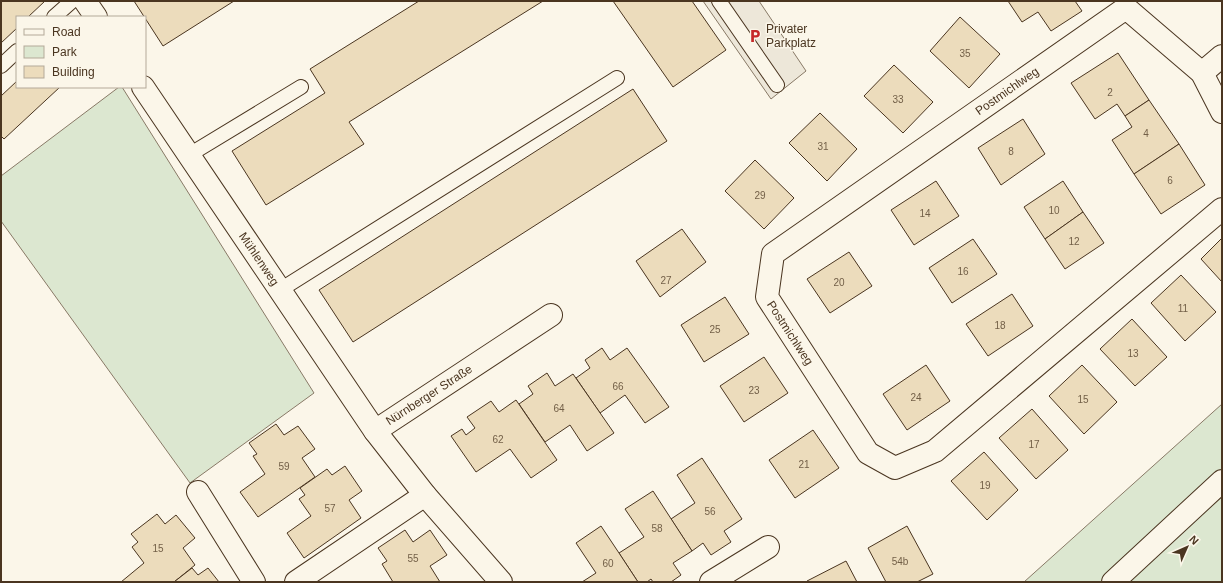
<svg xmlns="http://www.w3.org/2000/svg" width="1223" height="583" font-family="Arial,sans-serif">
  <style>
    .green { fill: #dce7d0; stroke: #887966 }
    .parking { fill: #ede7d9; stroke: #887966 }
    .building { fill: #ecdcbc; stroke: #4a3520 }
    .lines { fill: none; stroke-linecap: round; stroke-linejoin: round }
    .lane-casing { stroke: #4a3520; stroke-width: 16 }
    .street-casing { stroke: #4a3520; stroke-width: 24 }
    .lane { stroke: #fbf6e9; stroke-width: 14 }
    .street { stroke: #fbf6e9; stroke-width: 22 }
    .labels { text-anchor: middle; stroke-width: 3; stroke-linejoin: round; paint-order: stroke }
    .number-label { font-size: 10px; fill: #725f47 }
    .poi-label { font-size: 12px; fill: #4a3520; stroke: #fbf6e9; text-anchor: start }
    .street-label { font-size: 12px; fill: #4a3520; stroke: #fbf6e9 }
  </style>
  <rect width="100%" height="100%" fill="#fbf6e9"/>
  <g class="green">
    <path d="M119,87H122L314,393L190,483L1,221V176Z"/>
    <path d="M1222,404V582H1024Z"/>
  </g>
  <path class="parking" d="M703,1H759L806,71L771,99Z"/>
  <g class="building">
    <path d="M1,1H45L28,17H17V28L1,43Z"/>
    <path d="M134,1H234L163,46Z"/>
    <path d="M419,1H543L349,122L364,144L266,205L232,151L325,93L310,69Z"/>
    <path d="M613,1H692L726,50L673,87Z"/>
    <path d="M1008,1H1075L1082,11L1051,31L1038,12L1022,22Z"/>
    <path d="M960,17L1000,54L969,88L930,51Z"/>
    <path d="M1118,53L1149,100L1125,116L1117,104L1095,119L1071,83Z"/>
    <path d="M894,65L933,102L903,133L864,96Z"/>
    <path d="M17,81V87H60L4,139L1,136V96Z"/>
    <path d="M633,89L667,141L353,342L319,290Z"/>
    <path d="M1149,100L1179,144L1134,174L1112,140L1132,127L1125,116Z"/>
    <path d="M820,113L857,149L827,181L789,143Z"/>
    <path d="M1023,119L1045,154L1001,185L978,148Z"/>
    <path d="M1179,144L1205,185L1161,214L1134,174Z"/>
    <path d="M755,160L794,198L764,229L725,191Z"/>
    <path d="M936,181L959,216L914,245L891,210Z"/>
    <path d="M1063,181L1083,212L1045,239L1024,207Z"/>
    <path d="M1083,212L1104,243L1065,269L1045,239Z"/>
    <path d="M682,229L706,262L660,297L636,261Z"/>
    <path d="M1222,238V282L1201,259Z"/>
    <path d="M973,239L997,274L952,303L929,268Z"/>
    <path d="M849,252L872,286L830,313L807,279Z"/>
    <path d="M1181,275L1216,312L1185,341L1151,303Z"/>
    <path d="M1012,294L1033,326L988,356L966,324Z"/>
    <path d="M725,297L749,334L704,362L681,325Z"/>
    <path d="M1132,319L1167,357L1135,386L1100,349Z"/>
    <path d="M602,348L610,360L627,348L669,407L645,423L625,395L600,413L576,378L590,368L585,360Z"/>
    <path d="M764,357L788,393L744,422L720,386Z"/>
    <path d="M926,365L950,401L907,430L883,394Z"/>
    <path d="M1082,365L1117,402L1084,434L1049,396Z"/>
    <path d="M547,373L555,386L573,374L614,433L587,451L570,425L545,442L519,404L533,394L528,386Z"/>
    <path d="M516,400L557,460L531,478L510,449L476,472L451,436L462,429L466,435L475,428L467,417L491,401L499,412Z"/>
    <path d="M1032,409L1068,450L1036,479L999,438Z"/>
    <path d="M276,424L284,435L298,426L315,449L302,458L315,477L258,517L240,492L265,474L253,456L257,454L249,443Z"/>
    <path d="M813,430L839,468L795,498L769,460Z"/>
    <path d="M984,452L1018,490L987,520L951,481Z"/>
    <path d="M702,458L742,519L724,531L731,542L711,555L703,543L692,551L671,519L695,503L677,475Z"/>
    <path d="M345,466L362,491L349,500L361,518L304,558L287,533L311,516L299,499L305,495L300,488L327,469L332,475Z"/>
    <path d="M653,491L692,551L673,563L681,575L671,582H653L651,579L647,582H638L619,553L644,537L625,509Z"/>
    <path d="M157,514L165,524L176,515L195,538L183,548L195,565L174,582H121L144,563L132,547L138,542L131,534Z"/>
    <path d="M601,526L619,553L638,582H582L596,573L576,543Z"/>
    <path d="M907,526L933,574L917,582H886L868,548Z"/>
    <path d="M405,530L413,542L430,530L447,555L430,566L440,582H393L382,564L387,561L378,548Z"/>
    <path d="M846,561L857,582H807V581Z"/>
    <path d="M192,568L198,575L208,568L219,582H174Z"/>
  </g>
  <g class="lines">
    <g class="lane-casing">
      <g id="lane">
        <path d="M719,1L777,85"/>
        <path d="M54,17L72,1"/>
        <path d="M1,66L17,51"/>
        <path d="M189,155L301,87"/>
        <path d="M280,290L617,78"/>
      </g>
    </g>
    <g class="street-casing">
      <g id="street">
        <path d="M85,1L96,17"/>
        <path d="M1202,73L1222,56"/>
        <path d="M143,87L375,431"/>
        <path d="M1222,112L1202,73L1126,8L773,254L767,297L868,453L895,468L935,451L1222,209"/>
        <path d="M198,492L254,582"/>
        <path d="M296,582L425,495"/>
        <path d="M501,582L425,495L375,431L551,315"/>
        <path d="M711,582L768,547"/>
        <path d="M1113,582L1222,481"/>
      </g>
    </g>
    <use href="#lane" class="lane"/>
    <use href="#street" class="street"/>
  </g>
  <defs>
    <g id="parking-bare" transform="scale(1.08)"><path d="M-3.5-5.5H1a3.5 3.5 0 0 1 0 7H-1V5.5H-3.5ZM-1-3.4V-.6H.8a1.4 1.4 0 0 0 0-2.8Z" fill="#c62828" stroke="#fbf6e9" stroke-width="2.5" paint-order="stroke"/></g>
  </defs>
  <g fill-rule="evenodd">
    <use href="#parking-bare" x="755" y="36"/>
  </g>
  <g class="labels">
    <g class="number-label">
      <text x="965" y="57">35</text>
      <text x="1110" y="96">2</text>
      <text x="898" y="103">33</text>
      <text x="1146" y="137">4</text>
      <text x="823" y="150">31</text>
      <text x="1011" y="155">8</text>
      <text x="1170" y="184">6</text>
      <text x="760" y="199">29</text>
      <text x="1054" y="214">10</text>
      <text x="925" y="217">14</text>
      <text x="1074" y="245">12</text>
      <text x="963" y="275">16</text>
      <text x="666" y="284">27</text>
      <text x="839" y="286">20</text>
      <text x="1183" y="312">11</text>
      <text x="1000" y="329">18</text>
      <text x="715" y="333">25</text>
      <text x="1133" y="357">13</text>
      <text x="618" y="390">66</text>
      <text x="754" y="394">23</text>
      <text x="916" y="401">24</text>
      <text x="1083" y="403">15</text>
      <text x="559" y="412">64</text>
      <text x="498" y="443">62</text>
      <text x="1034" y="448">17</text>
      <text x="804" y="468">21</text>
      <text x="284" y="470">59</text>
      <text x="985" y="489">19</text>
      <text x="330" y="512">57</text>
      <text x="710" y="515">56</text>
      <text x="657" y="532">58</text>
      <text x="158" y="552">15</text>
      <text x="413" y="562">55</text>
      <text x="900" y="565">54b</text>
      <text x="608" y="567">60</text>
    </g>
    <g class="poi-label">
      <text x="766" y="33">Privater<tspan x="766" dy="14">Parkplatz</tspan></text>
    </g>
    <g class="street-label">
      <text transform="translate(1007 91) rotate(-35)" y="4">Postmichlweg</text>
      <text transform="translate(259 259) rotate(56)" y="4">Mühlenweg</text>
      <text transform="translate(790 333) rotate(57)" y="4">Postmichlweg</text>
      <text transform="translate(429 395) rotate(-33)" y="4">Nürnberger Straße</text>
    </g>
  </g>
  <rect width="1223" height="583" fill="none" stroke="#4a3520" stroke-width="4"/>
  <rect x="16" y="16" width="130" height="72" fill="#fbf6e9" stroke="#b4a999"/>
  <rect x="24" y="29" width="20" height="6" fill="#fbf6e9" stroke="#b4a999"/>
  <text x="52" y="36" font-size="12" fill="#4a3520">Road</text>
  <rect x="24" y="46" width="20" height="12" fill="#dce7d0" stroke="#b4a999"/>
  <text x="52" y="56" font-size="12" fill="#4a3520">Park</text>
  <rect x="24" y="66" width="20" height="12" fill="#ecdcbc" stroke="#b4a999"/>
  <text x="52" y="76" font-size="12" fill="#4a3520">Building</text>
  <g transform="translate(1187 547) rotate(45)" stroke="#fbf6e9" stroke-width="3" paint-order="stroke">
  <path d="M0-3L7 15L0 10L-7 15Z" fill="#4a3520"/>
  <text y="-6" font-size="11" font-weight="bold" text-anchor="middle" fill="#4a3520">N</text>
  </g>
</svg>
